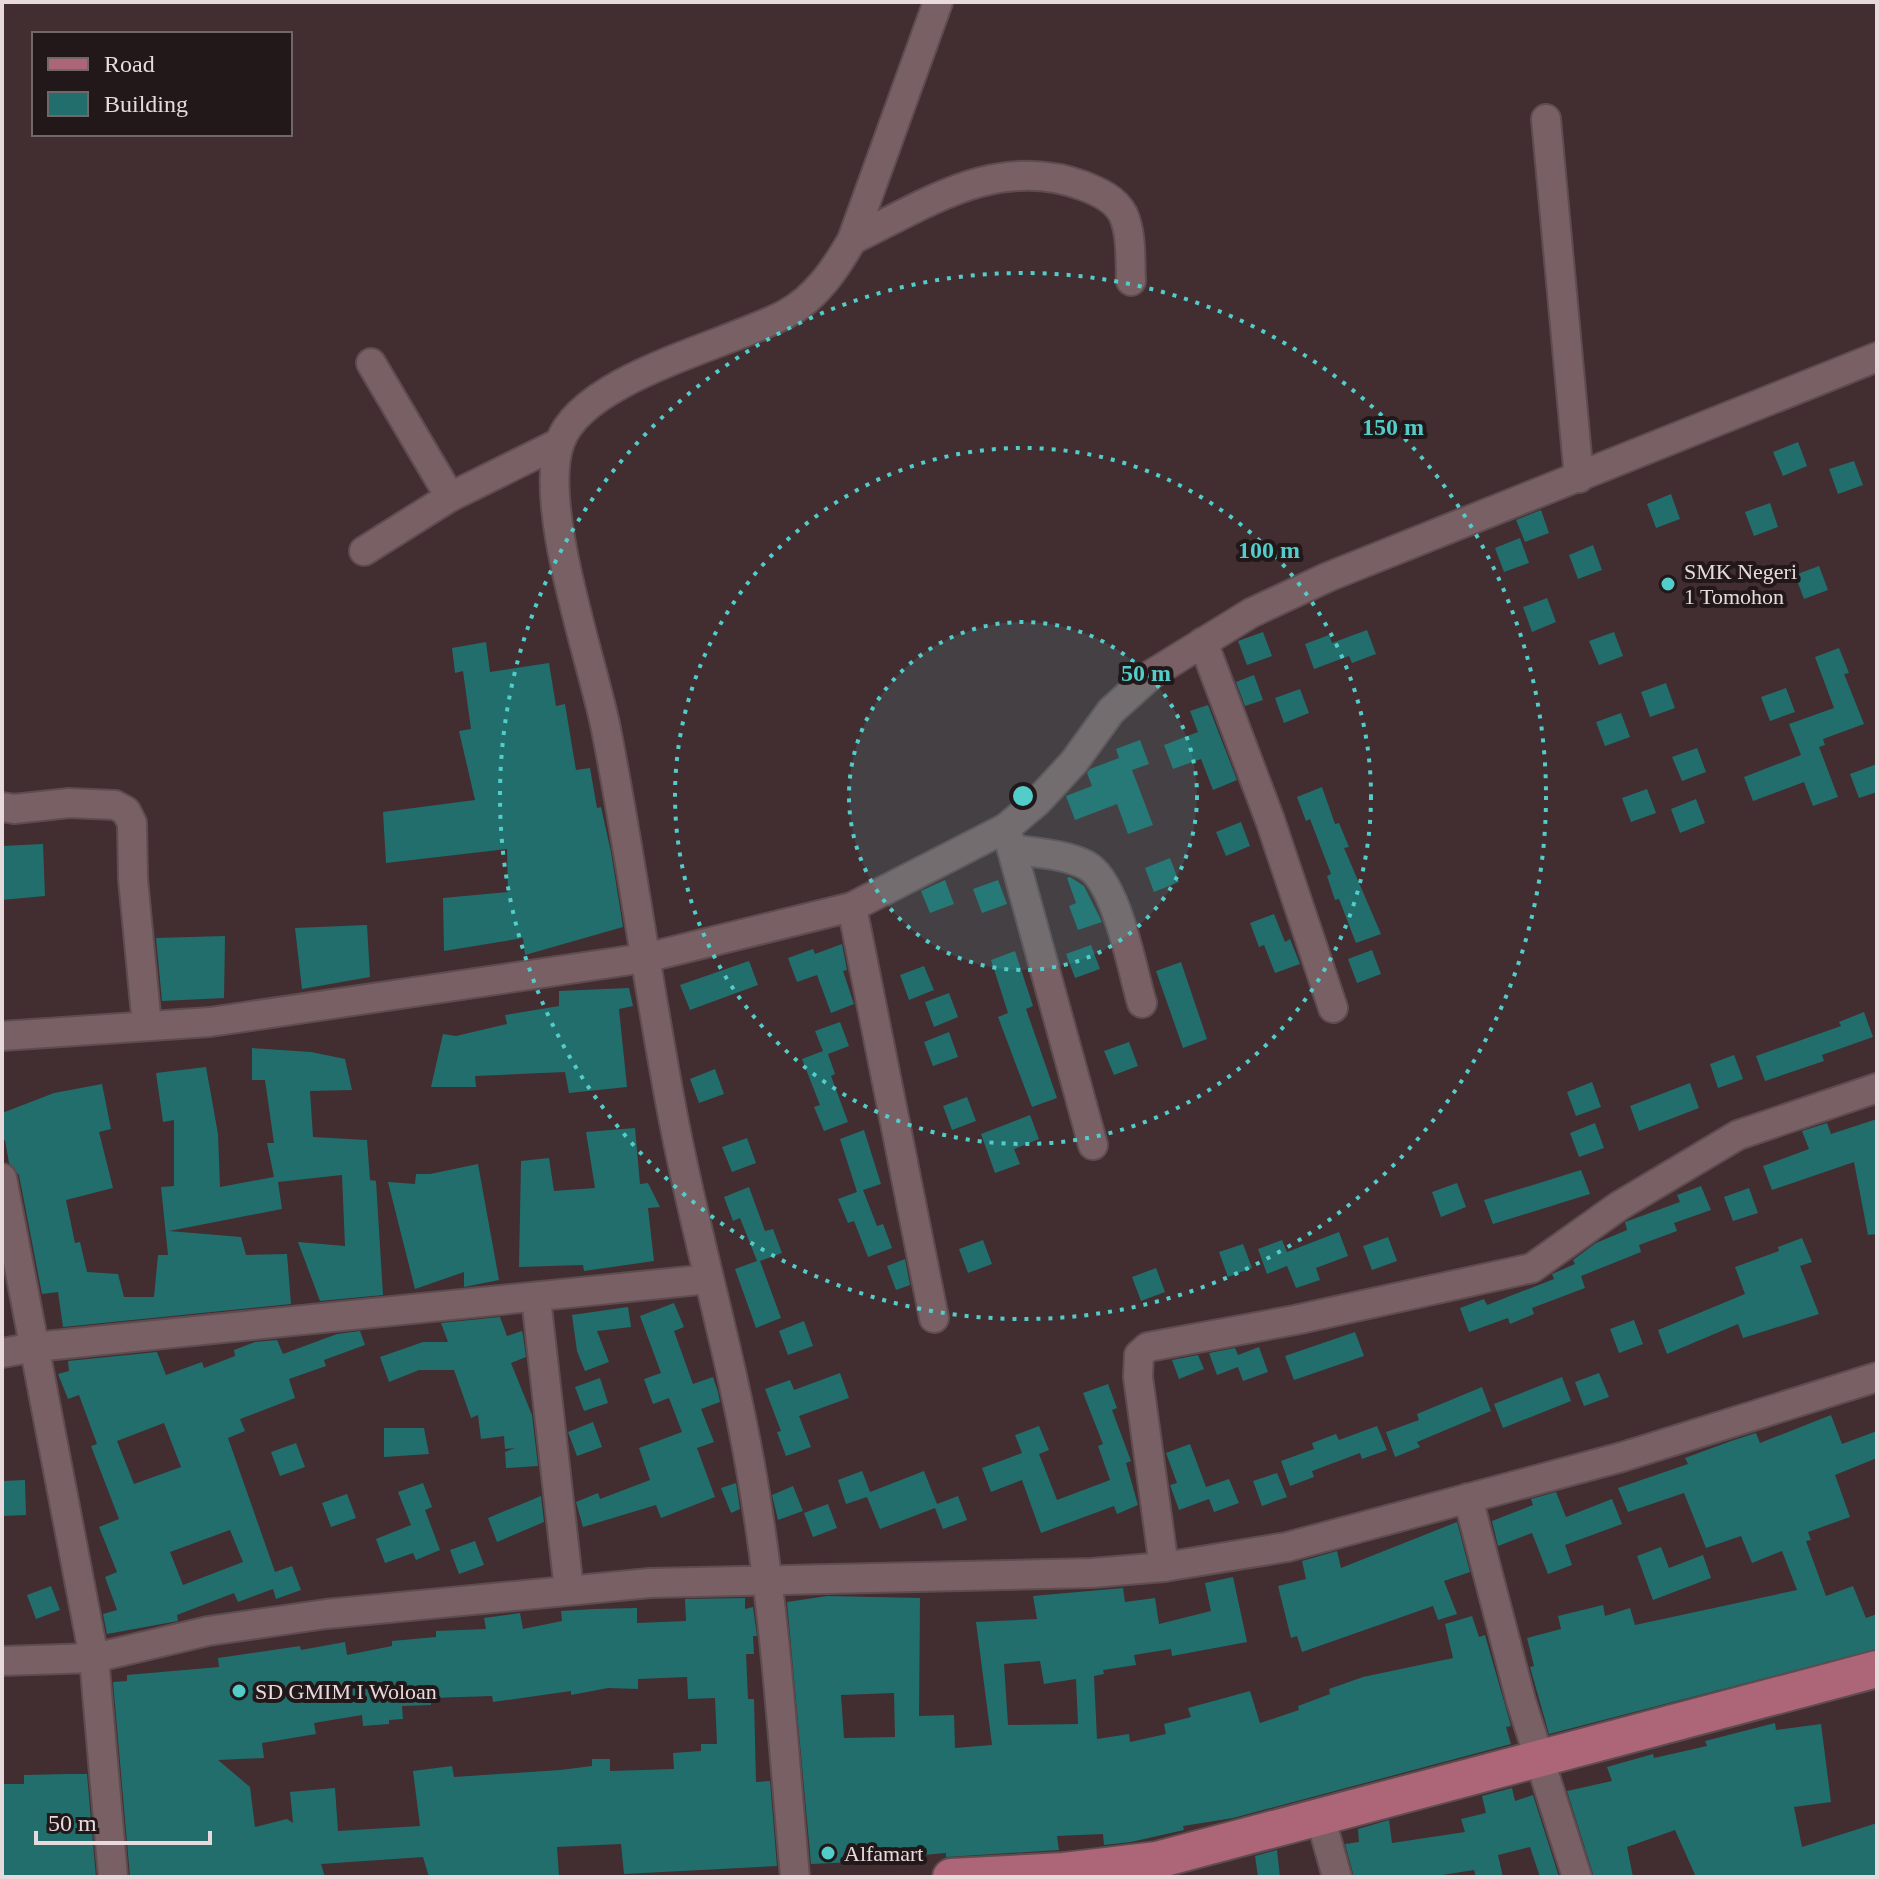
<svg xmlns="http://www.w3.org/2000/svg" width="1879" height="1879" font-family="'Times New Roman',serif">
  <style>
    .building { fill: #226e6c; fill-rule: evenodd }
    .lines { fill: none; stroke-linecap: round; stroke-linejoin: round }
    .minor-casing { stroke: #5e4c50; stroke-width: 32 }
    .major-casing { stroke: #5e4c50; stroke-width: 40 }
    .minor { stroke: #786064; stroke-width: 28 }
    .major { stroke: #ac6677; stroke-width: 36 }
    .ring { fill: none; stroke: #53cdca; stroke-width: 4; stroke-dasharray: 4 8 }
    .poi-dot { fill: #53cdca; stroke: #22181a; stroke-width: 3 }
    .labels { text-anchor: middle; stroke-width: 8; stroke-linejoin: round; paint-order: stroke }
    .poi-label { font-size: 22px; fill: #e8dadc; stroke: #22181a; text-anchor: start }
    .centre { fill: #53cdca; stroke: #22181a; stroke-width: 4 }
    .ring-label { font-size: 24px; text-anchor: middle; font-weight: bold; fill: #53cdca; stroke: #22181a; stroke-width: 8; stroke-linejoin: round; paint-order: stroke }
  </style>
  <rect width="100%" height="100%" fill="#422d31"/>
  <g class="building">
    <path d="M1798,442L1807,466L1783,476L1773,452Z"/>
    <path d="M1854,461L1863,485L1838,494L1829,469Z"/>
    <path d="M1671,494L1680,519L1656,528L1647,504Z"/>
    <path d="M1770,503L1778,527L1754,536L1745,512Z"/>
    <path d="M1541,510L1549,533L1525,542L1516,520Z"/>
    <path d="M1520,538L1529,563L1504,572L1495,548Z"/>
    <path d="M1593,545L1602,570L1578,579L1569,555Z"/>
    <path d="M1819,566L1828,590L1804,599L1795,575Z"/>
    <path d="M1547,598L1556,622L1532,632L1523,607Z"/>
    <path d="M1367,630L1376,654L1352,663L1349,656L1314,669L1305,644L1329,635L1332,643Z"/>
    <path d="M1263,632L1272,656L1247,665L1238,641Z"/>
    <path d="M1614,632L1623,656L1599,665L1589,641Z"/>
    <path d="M486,642L490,672L549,663L556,706L565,704L576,770L590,768L597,808L601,807L611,852L623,927L525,955L523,938L444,951L443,898L508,892L507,849L386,863L383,812L475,800L459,731L471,729L463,671L455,673L452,648Z"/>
    <path d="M1839,648L1849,673L1844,674L1864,724L1823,739L1825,745L1819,747L1838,797L1813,806L1804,782L1753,801L1744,777L1801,755L1789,724L1834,708L1815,657Z"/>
    <path d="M1254,675L1263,700L1245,706L1236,682Z"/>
    <path d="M1666,683L1675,708L1650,717L1641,692Z"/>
    <path d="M1786,688L1795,712L1770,721L1761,697Z"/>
    <path d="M1300,689L1309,713L1284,723L1275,698Z"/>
    <path d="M1208,705L1237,780L1213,790L1201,759L1173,769L1164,745L1198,732L1190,711Z"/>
    <path d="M1621,713L1630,737L1605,746L1596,722Z"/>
    <path d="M1140,740L1149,764L1132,770L1153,825L1128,834L1117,804L1075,820L1066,796L1092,786L1087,773L1090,769L1119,758L1116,749Z"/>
    <path d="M1697,748L1706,772L1682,781L1672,757Z"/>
    <path d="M1877,764V792L1859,798L1850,774Z"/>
    <path d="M1322,787L1335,824L1339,823L1349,847L1344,848L1381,934L1356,943L1339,899L1335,900L1327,876L1331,874L1310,819L1306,821L1297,797Z"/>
    <path d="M1647,789L1656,813L1631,822L1622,798Z"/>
    <path d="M1696,799L1705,823L1680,833L1671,809Z"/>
    <path d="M1241,822L1250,846L1226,856L1216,832Z"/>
    <path d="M43,844L45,896L2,900V846Z"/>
    <path d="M1170,858L1179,882L1154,892L1145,868Z"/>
    <path d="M1070,877L1084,886L1102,922L1078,930L1069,906L1076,903L1067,878Z"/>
    <path d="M945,880L954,904L930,913L921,891Z"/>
    <path d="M998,880L1007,904L982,913L973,889Z"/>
    <path d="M1274,914L1285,942L1290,939L1300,964L1275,973L1264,945L1259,947L1250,923Z"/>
    <path d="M367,925L370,977L302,989L295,928Z"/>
    <path d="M225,936L224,998L162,1001L156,938Z"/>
    <path d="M842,944L847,970L843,971L854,1004L831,1013L817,975L797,982L788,958L813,949L815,954Z"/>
    <path d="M1091,945L1100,969L1075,978L1066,954Z"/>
    <path d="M1372,950L1381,974L1357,983L1348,959Z"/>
    <path d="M1015,951L1033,1006L1026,1009L1057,1098L1032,1107L998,1017L1008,1013L991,960Z"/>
    <path d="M749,961L758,985L690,1010L680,985Z"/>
    <path d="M1181,962L1207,1039L1183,1048L1156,971Z"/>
    <path d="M924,966L934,990L909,1000L900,975Z"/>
    <path d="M629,988L633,1006L619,1009L627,1087L569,1093L565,1072L475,1076L476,1087H431L443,1034L456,1036L507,1024L505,1015L559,1006V991Z"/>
    <path d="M949,993L958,1017L934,1027L925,1002Z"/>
    <path d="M1864,1012L1873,1037L1822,1055L1824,1061L1765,1081L1756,1056L1841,1026L1839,1022Z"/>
    <path d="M840,1022L849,1046L828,1054L835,1074L831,1076L848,1122L824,1131L814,1107L820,1105L802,1059L823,1051L815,1031Z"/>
    <path d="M949,1032L958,1057L933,1066L924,1042Z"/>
    <path d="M1129,1042L1138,1066L1114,1075L1104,1051Z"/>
    <path d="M252,1048L311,1052L345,1059L352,1090L310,1091L313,1137L367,1140L370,1180L376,1181L383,1295L320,1301L298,1242L345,1246L342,1175L278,1182L282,1209L169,1231L241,1237L246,1255L287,1254L291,1304L63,1327L58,1292L42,1294L19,1175L9,1163L5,1140L2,1141V1113L54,1093L102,1084L111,1129L99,1132L113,1188L66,1200L75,1243L80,1242L87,1272L118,1274L124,1297H154L158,1255H168L161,1187L174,1186V1120L163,1122L156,1073L206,1067L218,1134L220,1187L274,1177L267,1143H274L265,1080H252Z"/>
    <path d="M1734,1055L1743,1079L1718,1088L1710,1064Z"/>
    <path d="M715,1069L724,1094L699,1103L690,1079Z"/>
    <path d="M1592,1082L1601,1107L1576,1116L1567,1092Z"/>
    <path d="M1690,1083L1699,1108L1639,1131L1630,1106Z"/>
    <path d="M967,1097L976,1121L952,1130L943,1106Z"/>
    <path d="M1030,1115L1039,1139L1014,1149L1020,1164L995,1173L981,1134Z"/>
    <path d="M1877,1119V1234L1868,1235L1854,1162L1772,1190L1763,1166L1809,1149L1802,1131L1827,1123L1831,1134Z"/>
    <path d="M1595,1123L1604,1148L1579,1157L1570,1133Z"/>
    <path d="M635,1128L640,1184L648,1183L660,1207L648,1208L654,1261L584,1271L583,1265L519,1267L521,1161L549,1158L554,1191L595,1188L586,1132Z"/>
    <path d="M864,1130L881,1184L863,1190L877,1226L883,1224L892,1248L868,1257L854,1221L848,1223L838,1199L857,1192L840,1139Z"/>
    <path d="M747,1138L756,1163L732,1172L722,1147Z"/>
    <path d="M478,1164L499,1280L464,1287V1272L415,1289L388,1182L415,1184L416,1174H430Z"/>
    <path d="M1581,1170L1590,1194L1493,1224L1484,1200Z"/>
    <path d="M1457,1183L1466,1207L1441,1217L1432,1192Z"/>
    <path d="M1701,1186L1711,1210L1674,1223L1677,1231L1639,1245L1641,1252L1581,1276L1585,1288L1532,1308L1534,1314L1510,1324L1508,1318L1469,1332L1460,1308L1484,1299L1487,1305L1554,1279L1552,1274L1575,1264L1573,1260L1596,1243L1627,1230L1625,1222L1680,1202L1677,1195Z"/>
    <path d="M749,1187L765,1231L773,1229L782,1253L760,1261L781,1318L756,1328L735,1269L757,1261L740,1218L733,1221L724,1197Z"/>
    <path d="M1749,1188L1758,1213L1733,1221L1724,1197Z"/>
    <path d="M1339,1232L1348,1256L1316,1268L1320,1280L1296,1288L1287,1266L1267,1274L1258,1249L1282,1240L1287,1252Z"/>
    <path d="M1388,1237L1397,1261L1372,1270L1363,1246Z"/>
    <path d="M1802,1238L1812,1262L1800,1266L1819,1314L1743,1338L1738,1324L1667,1354L1658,1330L1745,1294L1735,1267L1779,1251L1778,1247Z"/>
    <path d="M983,1240L992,1264L968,1273L959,1249Z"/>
    <path d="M1243,1244L1252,1268L1228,1277L1219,1252Z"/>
    <path d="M905,1259L910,1285L896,1290L887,1266Z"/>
    <path d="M1156,1268L1165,1292L1141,1301L1132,1277Z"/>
    <path d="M674,1303L684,1327L674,1331L693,1384L713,1377L718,1392L720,1402L701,1409L714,1442L697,1448L715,1497L661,1518L656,1505L583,1527L576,1502L598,1493L600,1499L650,1480L639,1448L682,1432L669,1398L653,1404L644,1379L661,1373L640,1316Z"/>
    <path d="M628,1307L631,1327L597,1331L609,1362L585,1371L577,1351L572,1315Z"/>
    <path d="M500,1317L507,1336L522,1331L523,1335L526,1357L511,1363L532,1415L538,1466L506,1468L505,1452L515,1448L505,1449L504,1436L481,1439L478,1415L471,1418L454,1370H419L389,1382L380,1357L423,1342H448L441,1323Z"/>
    <path d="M1634,1320L1643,1344L1619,1353L1610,1329Z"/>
    <path d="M804,1321L813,1346L788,1355L779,1331Z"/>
    <path d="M360,1331L365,1345L324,1360L326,1366L289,1379L295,1398L240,1419L245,1431L228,1438L275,1572L292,1566L301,1590L276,1599L273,1589L238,1602L234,1593L177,1615L178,1621L107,1634L103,1614L117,1610L105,1577L117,1572L99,1527L119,1519L91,1446L97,1444L79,1395L68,1399L58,1374L69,1371L68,1361L157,1352L166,1375L202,1362L204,1368L235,1356L234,1350L255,1342L277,1340L283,1354L337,1334ZM164,1423L181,1467L134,1484L117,1441ZM230,1530L243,1562L183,1585L170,1552Z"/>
    <path d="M1355,1332L1364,1356L1294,1380L1285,1356Z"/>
    <path d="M1259,1347L1268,1372L1243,1381L1238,1367L1217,1375L1209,1353L1235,1348L1238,1355Z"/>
    <path d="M1198,1355L1204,1369L1179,1379L1172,1360Z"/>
    <path d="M840,1373L849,1398L799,1416L811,1447L786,1456L777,1432L781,1431L765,1389L790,1380L794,1390Z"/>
    <path d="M1599,1373L1609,1397L1584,1406L1575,1382Z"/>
    <path d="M1562,1377L1571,1401L1503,1428L1494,1404Z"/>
    <path d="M600,1378L608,1403L584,1411L575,1387Z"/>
    <path d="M1108,1384L1117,1408L1112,1410L1131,1461L1126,1463L1138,1505L1117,1514L1114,1506L1041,1533L1022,1480L991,1492L982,1468L1022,1453L1015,1435L1039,1426L1049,1450L1039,1454L1057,1500L1110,1480L1098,1446L1103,1444L1083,1393Z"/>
    <path d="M1482,1387L1491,1411L1417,1442L1420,1447L1395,1457L1386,1432L1419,1420L1417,1414Z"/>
    <path d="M1831,1415L1842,1444L1877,1431V1458L1835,1475L1850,1517L1808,1532L1811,1540L1806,1541L1826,1596L1853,1586L1866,1618L1877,1614V1649L1549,1734L1530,1667L1534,1666L1527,1638L1561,1629L1558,1616L1603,1605L1605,1616L1630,1608L1635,1625L1797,1590L1782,1551L1752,1563L1741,1536L1706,1548L1684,1493L1628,1512L1618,1488L1688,1464L1685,1458L1731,1441L1756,1433L1760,1443Z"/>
    <path d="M593,1422L602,1447L577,1456L568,1432Z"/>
    <path d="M1377,1426L1387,1450L1362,1459L1360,1453L1312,1471L1314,1477L1290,1486L1281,1461L1314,1449L1312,1443L1336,1434L1339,1440Z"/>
    <path d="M384,1428H424L429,1454L384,1457Z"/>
    <path d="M296,1443L305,1467L280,1476L271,1452Z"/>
    <path d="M1190,1444L1206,1487L1229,1479L1239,1503L1214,1512L1209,1499L1179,1510L1170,1485L1177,1483L1166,1453Z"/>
    <path d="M862,1471L870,1492L924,1471L937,1504L958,1496L967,1520L943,1529L935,1508L880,1529L867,1497L846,1504L838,1480Z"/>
    <path d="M1277,1473L1287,1497L1262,1506L1253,1481Z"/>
    <path d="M25,1480L26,1515L2,1516V1481Z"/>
    <path d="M423,1483L432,1507L425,1510L440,1550L416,1560L413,1553L385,1563L376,1539L411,1525L398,1492Z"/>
    <path d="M736,1483L740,1509L731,1513L721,1488Z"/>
    <path d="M793,1486L803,1511L778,1520L772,1495Z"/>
    <path d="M1556,1492L1566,1517L1612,1499L1622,1524L1565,1545L1572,1565L1548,1574L1532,1533L1498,1546L1492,1521L1533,1505L1531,1499Z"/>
    <path d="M347,1494L356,1518L331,1527L322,1503Z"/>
    <path d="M541,1496L544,1522L497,1542L488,1518Z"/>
    <path d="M828,1504L837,1528L813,1537L804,1513Z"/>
    <path d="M1457,1522L1470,1572L1444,1581L1457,1614L1438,1620L1433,1606L1302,1652L1297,1636L1291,1638L1278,1586L1306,1579L1302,1561L1337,1551L1341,1568Z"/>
    <path d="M475,1541L484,1565L459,1574L450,1550Z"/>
    <path d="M1661,1547L1669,1568L1703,1555L1711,1578L1653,1600L1637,1556Z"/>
    <path d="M1233,1577L1247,1642L1172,1656L1171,1649L1134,1655L1136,1665L1103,1670L1104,1674L1094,1676L1097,1739L1129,1734L1130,1742L1166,1734L1164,1724L1191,1717L1188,1708L1250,1691L1260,1723L1299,1710L1298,1706L1330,1694L1329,1689L1363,1677L1453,1658L1445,1624L1472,1616L1479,1637L1485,1635L1511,1726L1506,1727L1511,1744L1233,1818L1183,1826L1184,1830L1131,1842L1104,1845L1103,1834L1057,1836L1059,1850L946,1857V1853L900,1857V1860L811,1864L787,1602L827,1596L920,1598L919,1716L954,1715L955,1748L992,1745L976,1622L1037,1619L1033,1596L1123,1588L1125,1602L1155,1598L1159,1624L1211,1611L1205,1583ZM1040,1661L1044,1684L1076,1679L1078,1724L1008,1725L1004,1664ZM894,1693L895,1737L844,1738L841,1695Z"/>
    <path d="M51,1586L60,1610L36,1619L27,1595Z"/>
    <path d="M745,1598V1609L753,1607L757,1636H753L754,1654H746L748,1699H754L756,1782L770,1781L777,1866L624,1874L621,1844L557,1847L559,1875L429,1877L423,1857L321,1864L325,1877H130L113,1682L127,1681V1675L219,1667L218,1658L300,1646L301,1650L345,1642L347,1655L392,1646V1641L436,1637V1631L486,1629L484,1618L520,1613L523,1629L562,1621L561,1611L594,1609L637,1608V1623L686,1621L685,1599ZM687,1677L688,1699L715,1698L717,1744H701V1751L673,1753L674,1769L610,1771V1759H592V1766L560,1770L454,1777L452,1766L413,1771L420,1826L338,1831L335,1788L290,1792L293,1823L287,1819L255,1827L250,1787L218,1760L264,1758L262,1743L316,1734L314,1723L362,1715L363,1726L389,1724V1720L403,1719L402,1706L431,1705V1698L492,1696L493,1702L571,1691V1695L608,1688L638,1689V1679Z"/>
    <path d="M1775,1723L1776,1730L1821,1724L1831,1802L1794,1807L1802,1847L1877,1823V1877H1696L1675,1830L1627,1847L1633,1877H1594L1567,1791L1612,1781L1607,1767L1653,1754L1654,1758L1707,1746L1705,1741Z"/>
    <path d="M67,1774H87L96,1877H2V1784H24V1775Z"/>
    <path d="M1512,1788L1515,1801L1533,1795L1559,1877H1540L1530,1847L1498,1855L1503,1877H1476L1474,1870L1430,1877H1354L1345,1844L1359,1842L1358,1829L1389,1820L1392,1843L1465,1832L1461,1819L1486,1813L1482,1796Z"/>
    <path d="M1277,1850L1280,1877H1258L1255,1856Z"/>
  </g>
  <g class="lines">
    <g class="minor-casing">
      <g id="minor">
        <path d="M1546,119L1579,478"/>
        <path d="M852,240C928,203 997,154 1084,186C1099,192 1115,199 1123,214C1132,234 1130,260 1131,281"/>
        <path d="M371,363L450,497"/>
        <path d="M364,551L450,497L559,443"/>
        <path d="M1203,642L1270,820L1333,1008"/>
        <path d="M2,807L14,809L69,803L115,805L126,811L132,823L133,879L147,1026"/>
        <path d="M1006,828L1093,1145"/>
        <path d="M1012,849C1036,853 1064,854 1086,865C1117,881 1132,970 1142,1003"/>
        <path d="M852,907L934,1318"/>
        <path d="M2,1036L210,1022L645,958L852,907L1006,828L1038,801L1074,762L1111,711L1152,674L1251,613L1328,577L1877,357"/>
        <path d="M2,1178L94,1658L113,1877"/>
        <path d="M536,1298L569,1590"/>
        <path d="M2,1353L35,1347L709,1279"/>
        <path d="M1468,1498L1521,1701L1577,1877"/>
        <path d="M1164,1567L1138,1377L1139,1355L1148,1347L1295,1320L1532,1268L1619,1206L1738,1135L1877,1088"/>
        <path d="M2,1661L94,1658L208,1631L326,1614L650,1583L1092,1573L1164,1567L1287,1547L1622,1457L1877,1377"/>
        <path d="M1320,1816L1337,1877"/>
        <path d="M795,1877C783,1743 775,1608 752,1476C732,1359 698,1244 675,1127C649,995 632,861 606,729C592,659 537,505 560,442C583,377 729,345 786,314C816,298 836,268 852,240L938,2"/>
      </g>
    </g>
    <g class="major-casing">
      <path id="major" d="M951,1877L1064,1871L1157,1860L1877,1669"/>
    </g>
    <use href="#minor" class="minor"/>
    <use href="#major" class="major"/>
  </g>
  <circle cx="1023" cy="796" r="174" fill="#53cdca" fill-opacity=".12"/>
  <g class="ring">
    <circle cx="1023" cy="796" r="174"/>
    <circle cx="1023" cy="796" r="348"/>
    <circle cx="1023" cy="796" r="523"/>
  </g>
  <g class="poi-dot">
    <circle cx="1668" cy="584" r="8"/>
    <circle cx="239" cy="1691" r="8"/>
    <circle cx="828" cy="1853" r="8"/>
  </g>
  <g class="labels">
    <g class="poi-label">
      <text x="1684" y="579">SMK Negeri<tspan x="1684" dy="25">1 Tomohon</tspan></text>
      <text x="255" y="1699">SD GMIM I Woloan</text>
      <text x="844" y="1861">Alfamart</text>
    </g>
  </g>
  <circle cx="1023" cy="796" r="12" class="centre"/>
  <g class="ring-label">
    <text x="1393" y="435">150 m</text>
    <text x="1269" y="558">100 m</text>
    <text x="1146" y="681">50 m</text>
  </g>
  <rect width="1879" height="1879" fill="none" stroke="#e8dadc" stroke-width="8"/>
  <rect x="32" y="32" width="260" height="104" fill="#22181a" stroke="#716668" stroke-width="2"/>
  <rect x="48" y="58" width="40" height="12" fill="#ac6677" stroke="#716668" stroke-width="2"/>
  <text x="104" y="72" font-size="24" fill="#e8dadc">Road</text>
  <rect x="48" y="92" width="40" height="24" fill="#226e6c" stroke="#716668" stroke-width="2"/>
  <text x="104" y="112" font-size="24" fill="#e8dadc">Building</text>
  <path d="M36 1831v12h174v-12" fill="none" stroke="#e8dadc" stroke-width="4"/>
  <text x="48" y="1831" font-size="24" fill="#e8dadc" stroke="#22181a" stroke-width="6" paint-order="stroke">50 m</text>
</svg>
